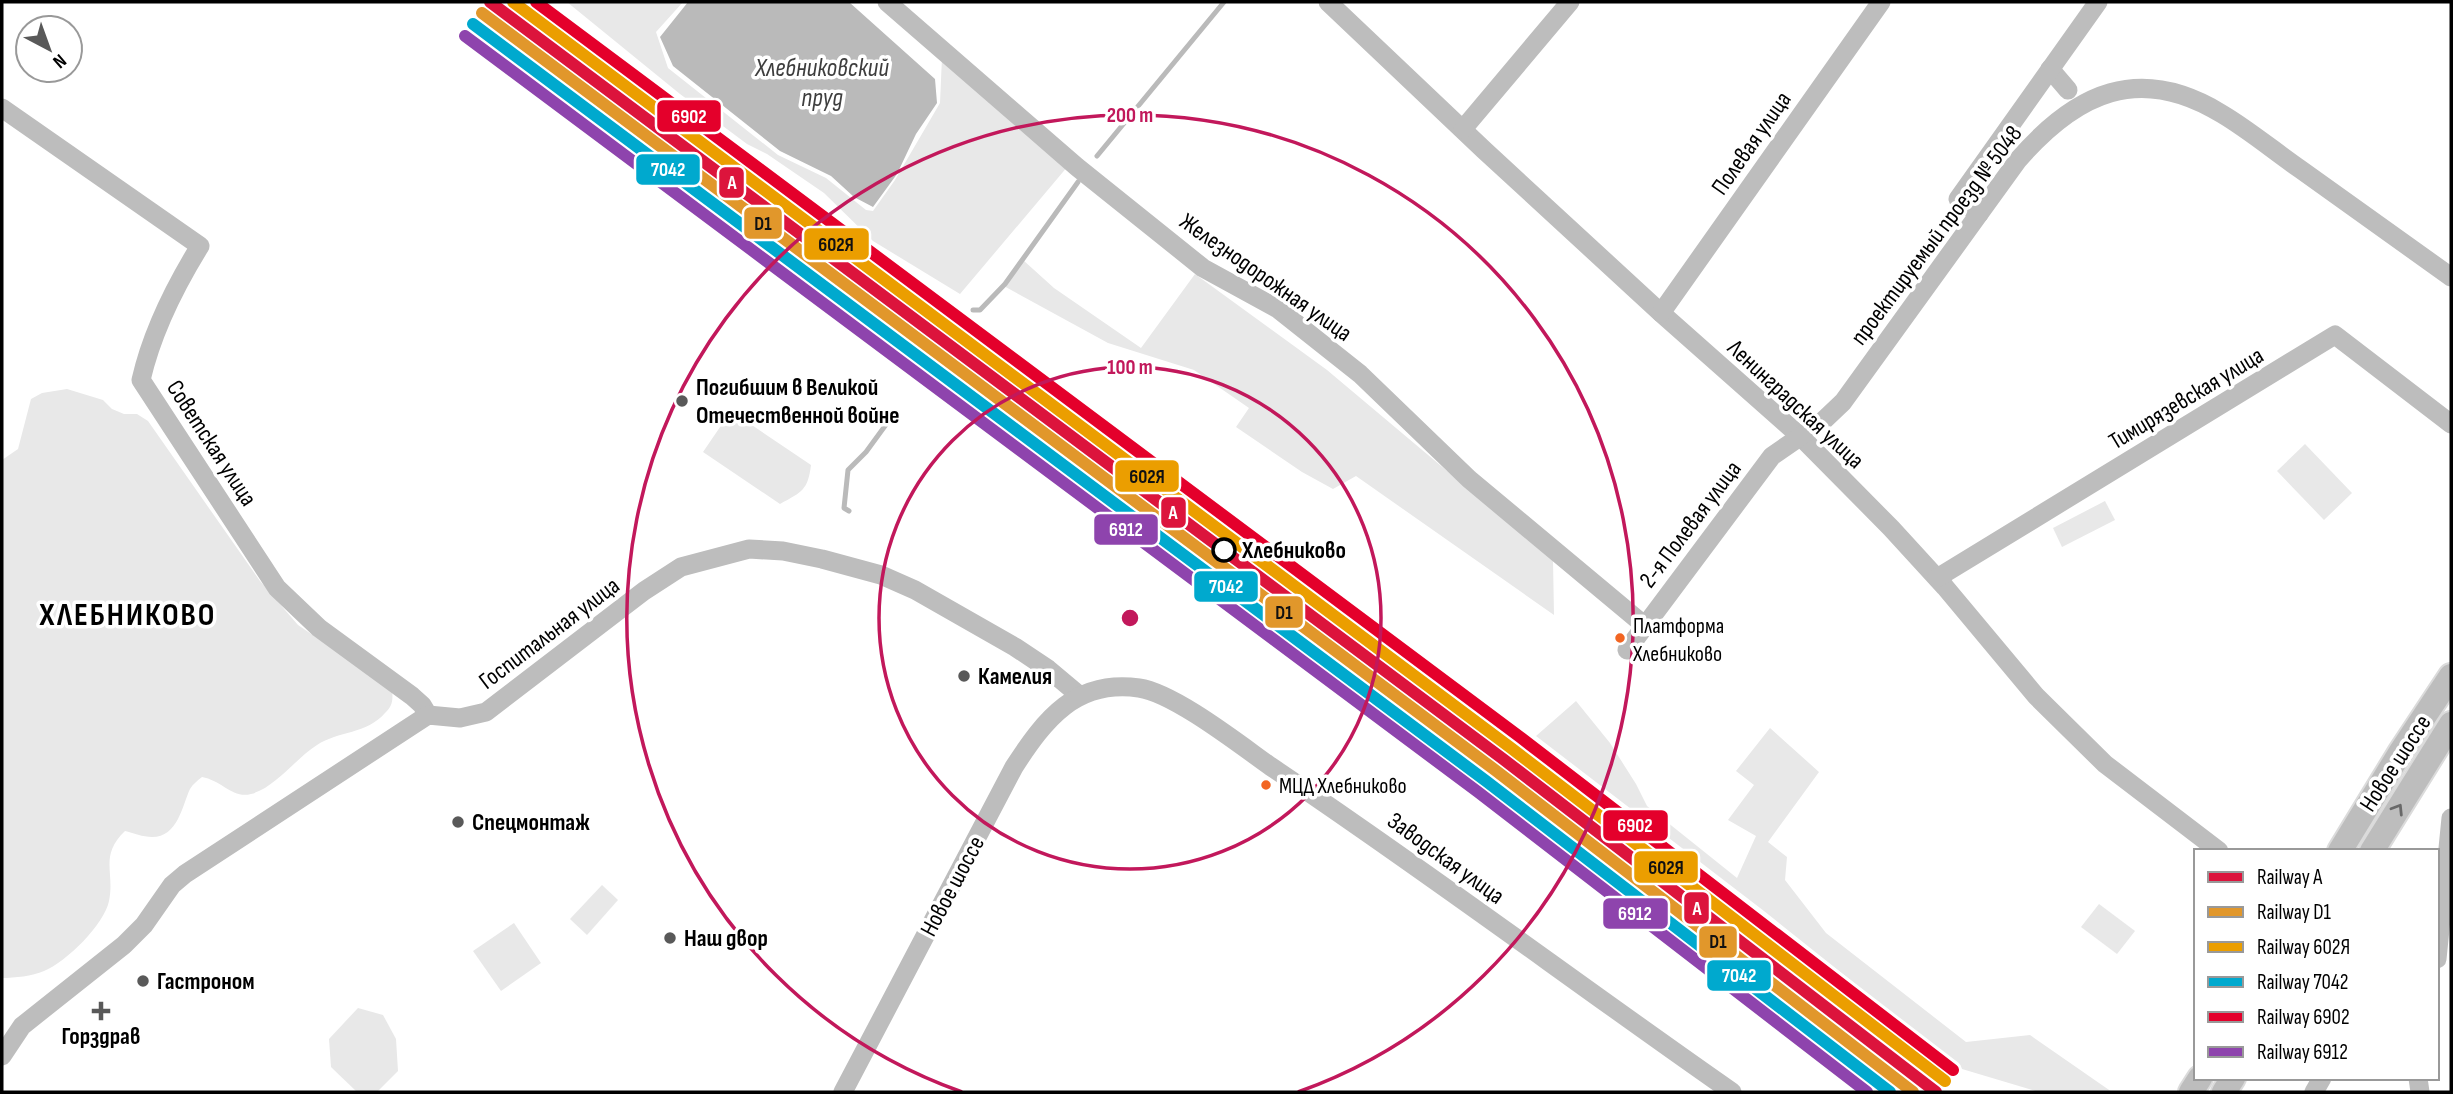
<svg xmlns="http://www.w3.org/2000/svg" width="2453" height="1094" font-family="'Sofia Sans Condensed',sans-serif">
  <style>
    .green { fill: #e8e8e8 }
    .water { fill: #bababa }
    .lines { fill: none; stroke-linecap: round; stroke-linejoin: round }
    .stream { stroke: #bababa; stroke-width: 5 }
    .major-casing { stroke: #dbdbdb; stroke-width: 28 }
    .minor { stroke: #bdbdbd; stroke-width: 19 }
    .major { stroke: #bdbdbd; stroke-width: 24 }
    .rail-1-casing { stroke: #fff; stroke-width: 18 }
    .rail-2-casing { stroke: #fff; stroke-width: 18 }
    .rail-3-casing { stroke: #fff; stroke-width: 18 }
    .rail-4-casing { stroke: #fff; stroke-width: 18 }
    .rail-5-casing { stroke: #fff; stroke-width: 18 }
    .rail-6-casing { stroke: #fff; stroke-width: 18 }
    .rail-1 { stroke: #dc143c; stroke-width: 12 }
    .rail-2 { stroke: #e1972b; stroke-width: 12 }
    .rail-3 { stroke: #eb9e00; stroke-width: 12 }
    .rail-4 { stroke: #00a9ce; stroke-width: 12 }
    .rail-5 { stroke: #e4002b; stroke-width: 12 }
    .rail-6 { stroke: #8e44ad; stroke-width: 12 }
    .oneway { stroke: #686868 }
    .ring { fill: none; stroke: #c2185b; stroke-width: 3.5 }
    .poi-dot { fill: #595959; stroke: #fff; stroke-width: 2.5 }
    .stop-dot { fill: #fff; stroke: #000; stroke-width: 3.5 }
    .bus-dot { fill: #f26522; stroke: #fff; stroke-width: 2.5 }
    .labels { text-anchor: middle; stroke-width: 7; stroke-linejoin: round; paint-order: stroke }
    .bus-label { font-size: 22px; fill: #000; stroke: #fff; text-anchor: start }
    .street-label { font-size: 24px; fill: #000; stroke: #fff }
    .poi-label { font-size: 24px; font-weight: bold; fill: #000; stroke: #fff; text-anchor: start }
    .stop-label { font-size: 24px; font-weight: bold; fill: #000; stroke: #fff; text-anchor: start }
    .water-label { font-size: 26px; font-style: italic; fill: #3e3e3e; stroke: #fff }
    .district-label { font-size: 32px; font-weight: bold; letter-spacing: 2px; fill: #000; stroke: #fff }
    .centre { fill: #c2185b; stroke: #fff; stroke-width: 3.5 }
    .ring-label { font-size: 21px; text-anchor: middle; font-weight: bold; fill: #c2185b; stroke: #fff; stroke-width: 7; stroke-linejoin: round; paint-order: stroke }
    .line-badge { stroke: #fff; stroke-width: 2.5 }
    .badge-label { font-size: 19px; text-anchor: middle; font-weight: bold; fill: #fff }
    .pale-badge-label { font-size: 19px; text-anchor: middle; font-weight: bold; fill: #111 }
  </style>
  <rect width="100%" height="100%" fill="#fff"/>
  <g class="green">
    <path d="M567,2H683L656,32L668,68L778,155L826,178L866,210L873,211L895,180L940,103L942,57L1068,166L960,294L873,241L824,193L767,154L747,144L680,94Z"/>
    <path d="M1023,260L1054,288L1141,348L1195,274L1327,370L1553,560L1554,615L1356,476L1333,489L1302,472L1236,427L1249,408L1194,370L1108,343L1002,285Z"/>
    <path d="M67,389L103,400L112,409L124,414H137L148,421L260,581L298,625L392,689C393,699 393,706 385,713C367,734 338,731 317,745C296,758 275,788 251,794C233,799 221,780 202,777C197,781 193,784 190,789C182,806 178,837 152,837C143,837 133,833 125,831C99,856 115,872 109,901C104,925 66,962 44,971C32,976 15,978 2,978V460L18,449L31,399L42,393Z"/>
    <path d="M731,411L811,465C808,490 802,492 780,504L703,452Z"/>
    <path d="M2305,444L2352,493L2324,520L2277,471Z"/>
    <path d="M2105,501L2115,520L2062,547L2053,528Z"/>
    <path d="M1576,701L1610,743L1636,784L1647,806L1737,878L1756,836L1728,820L1754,785L1736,771L1770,728L1819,772L1768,842L1787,857L1785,880L1826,933L1966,1042L2030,1035L2112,1092H2039L1962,1069L1764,911L1536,736Z"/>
    <path d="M602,885L618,900L587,935L570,919Z"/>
    <path d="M2099,904L2135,931L2117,954L2081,927Z"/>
    <path d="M514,923L541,963L501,991L473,951Z"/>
    <path d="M358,1008L383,1015L396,1039L398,1071L377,1092H357L331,1067L329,1039Z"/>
  </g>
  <path class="water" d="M688,2H849L935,79L937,103L916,134L897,174L873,207L854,197L831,176L780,151L673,66L660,37Z"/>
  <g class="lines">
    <g class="stream">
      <path d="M1097,156L1224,2"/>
      <path d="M973,310H980L1005,284L1078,182"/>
      <path d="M849,511L844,508L848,470L866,452L893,415"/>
    </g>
    <g class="major-casing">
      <g id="major">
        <path d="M2340,851L2400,753L2451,676"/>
        <path d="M2372,851L2451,724"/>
        <path d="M2191,1092L2200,1078"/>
        <path d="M2224,1092L2233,1078"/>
      </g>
    </g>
    <g class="minor">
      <path d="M887,2L1077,167L1203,268L1278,309L1360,374L1469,479L1644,625"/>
      <path d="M1328,2L1484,150L1661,313L1801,437L1891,528L1945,587L2036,696L2105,764L2219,851"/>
      <path d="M2050,69L2068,90"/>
      <path d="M2,108L200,246C174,288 152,332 141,380L277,588L319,628L412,696L422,705L428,715"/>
      <path d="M1463,129L1570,2"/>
      <path d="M1979,214L1958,199L2098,2"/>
      <path d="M1661,313L1881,2"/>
      <path d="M1937,578L2335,335L2451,424"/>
      <path d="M1627,650L1772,456L1823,421L1843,402L2018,160C2076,93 2139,63 2222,114C2249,130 2274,151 2300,169C2351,205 2401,241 2451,277"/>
      <path d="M2437,959L2451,818"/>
      <path d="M2,1056L22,1026L124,945L144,925L172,885L185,874L428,715L460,718L486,712L644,591L681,567L749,549L783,551L822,559L881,575L915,590L1015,647L1048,669L1079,695"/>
      <path d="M2418,1078L2420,1092"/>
      <path d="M843,1092L1014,767C1045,719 1076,679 1139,688C1174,693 1239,744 1270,766C1427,871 1577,984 1732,1092"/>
      <path d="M2314,1092L2322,1078"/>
    </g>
    <use href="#major" class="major"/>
    <g class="rail-1-casing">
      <path id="rail-1" d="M490,2L1503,759L1936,1092"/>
    </g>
    <g class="rail-2-casing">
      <path id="rail-2" d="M482,13L1495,770L1913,1092"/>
    </g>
    <g class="rail-3-casing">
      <path id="rail-3" d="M513,2L1511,748L1945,1081"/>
    </g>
    <g class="rail-4-casing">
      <path id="rail-4" d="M473,24L1486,781L1890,1092"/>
    </g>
    <g class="rail-5-casing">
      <path id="rail-5" d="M536,2L1520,737L1953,1070"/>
    </g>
    <g class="rail-6-casing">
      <path id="rail-6" d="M465,36L1478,792L1867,1092"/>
    </g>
    <use href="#rail-1" class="rail-1"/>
    <use href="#rail-2" class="rail-2"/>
    <use href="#rail-3" class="rail-3"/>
    <use href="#rail-4" class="rail-4"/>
    <use href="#rail-5" class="rail-5"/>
    <use href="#rail-6" class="rail-6"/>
  </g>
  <defs><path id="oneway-chevron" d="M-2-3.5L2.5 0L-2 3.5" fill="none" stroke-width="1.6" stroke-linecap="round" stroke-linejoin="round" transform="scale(1.75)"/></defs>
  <use class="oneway" href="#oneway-chevron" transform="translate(2398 809) rotate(-58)"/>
  <g class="ring">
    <circle cx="1130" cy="618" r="251"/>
    <path d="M962 1092A503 503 0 1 1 1298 1092"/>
  </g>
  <g class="poi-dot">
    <circle cx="682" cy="401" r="7"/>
    <circle cx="964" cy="676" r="7"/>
    <circle cx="458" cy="822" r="7"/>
    <circle cx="670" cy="938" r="7"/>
    <circle cx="143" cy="981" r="7"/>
    <path d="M97.5 1000.5h7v7h7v7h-7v7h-7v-7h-7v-7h7z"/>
  </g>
  <circle class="stop-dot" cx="1224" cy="550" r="11"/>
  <g class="bus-dot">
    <circle cx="1620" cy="638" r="6"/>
    <circle cx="1266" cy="785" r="6"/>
  </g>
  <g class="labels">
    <g class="bus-label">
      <text x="1633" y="633">Платформа<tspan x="1633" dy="28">Хлебниково</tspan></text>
      <text x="1279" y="793">МЦД Хлебниково</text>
    </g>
    <g class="street-label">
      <text transform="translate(1751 143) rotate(-55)" y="8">Полевая улица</text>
      <text transform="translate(1936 235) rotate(-53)" y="8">проектируемый проезд № 5048</text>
      <text transform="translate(1266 277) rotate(35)" y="8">Железнодорожная улица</text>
      <text transform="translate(2186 398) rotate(-31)" y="8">Тимирязевская улица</text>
      <text transform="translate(1796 404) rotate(43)" y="8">Ленинградская улица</text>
      <text transform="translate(212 443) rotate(57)" y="8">Советская улица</text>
      <text transform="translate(1690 524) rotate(-53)" y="8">2-я Полевая улица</text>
      <text transform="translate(549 633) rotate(-37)" y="8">Госпитальная улица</text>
      <text transform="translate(2395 763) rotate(-57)" y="8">Новое шоссе</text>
      <text transform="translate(1446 858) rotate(36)" y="8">Заводская улица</text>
      <text transform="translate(952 886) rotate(-62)" y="8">Новое шоссе</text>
    </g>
    <g class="poi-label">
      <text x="696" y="395">Погибшим в Великой<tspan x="696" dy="28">Отечественной войне</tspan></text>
      <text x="978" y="684">Камелия</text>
      <text x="472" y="830">Спецмонтаж</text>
      <text x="684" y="946">Наш двор</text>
      <text x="157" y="989">Гастроном</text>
      <text x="101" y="1044" text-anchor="middle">Горздрав</text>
    </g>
    <g class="stop-label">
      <text x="1242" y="558">Хлебниково</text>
    </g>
    <g class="water-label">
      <text x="822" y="76">Хлебниковский<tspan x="822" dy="30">пруд</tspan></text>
    </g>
    <g class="district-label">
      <text x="128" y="625">ХЛЕБНИКОВО</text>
    </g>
  </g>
  <circle cx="1130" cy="618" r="10" class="centre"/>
  <g class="ring-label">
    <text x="1130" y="122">200 m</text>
    <text x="1130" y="374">100 m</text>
  </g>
  <g class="line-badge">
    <rect x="656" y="99" width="66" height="34" rx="7" fill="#e4002b"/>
    <rect x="635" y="153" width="66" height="33" rx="7" fill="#00a9ce"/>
    <rect x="718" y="166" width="27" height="33" rx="7" fill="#dc143c"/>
    <rect x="743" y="206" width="40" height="34" rx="7" fill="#e1972b"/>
    <rect x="803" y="227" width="67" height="34" rx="7" fill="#eb9e00"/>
    <rect x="1114" y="459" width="66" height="34" rx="7" fill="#eb9e00"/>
    <rect x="1160" y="496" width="27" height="33" rx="7" fill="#dc143c"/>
    <rect x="1093" y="513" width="66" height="33" rx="7" fill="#8e44ad"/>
    <rect x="1193" y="570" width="66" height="33" rx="7" fill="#00a9ce"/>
    <rect x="1264" y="595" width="40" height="34" rx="7" fill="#e1972b"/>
    <rect x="1602" y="809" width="67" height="33" rx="7" fill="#e4002b"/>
    <rect x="1633" y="850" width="66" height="34" rx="7" fill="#eb9e00"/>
    <rect x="1683" y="891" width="27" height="34" rx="7" fill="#dc143c"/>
    <rect x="1602" y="897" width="67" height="33" rx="7" fill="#8e44ad"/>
    <rect x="1698" y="925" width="40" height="34" rx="7" fill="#e1972b"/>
    <rect x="1706" y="959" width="66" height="33" rx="7" fill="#00a9ce"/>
  </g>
  <g class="badge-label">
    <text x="689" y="123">6902</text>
    <text x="668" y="176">7042</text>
    <text x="732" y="189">A</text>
    <text x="1173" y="519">A</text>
    <text x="1126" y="536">6912</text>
    <text x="1226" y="593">7042</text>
    <text x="1635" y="832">6902</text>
    <text x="1697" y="915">A</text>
    <text x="1635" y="920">6912</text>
    <text x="1739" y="982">7042</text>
  </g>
  <g class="pale-badge-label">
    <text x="763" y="230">D1</text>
    <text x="836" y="251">602Я</text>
    <text x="1147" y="483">602Я</text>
    <text x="1284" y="619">D1</text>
    <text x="1666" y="874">602Я</text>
    <text x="1718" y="948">D1</text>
  </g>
  <rect width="2453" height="1094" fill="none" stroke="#000000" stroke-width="7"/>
  <rect x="2194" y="849" width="245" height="231" fill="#ffffff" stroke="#999999" stroke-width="2"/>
  <rect x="2208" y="872" width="35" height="10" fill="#dc143c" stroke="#999999" stroke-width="2"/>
  <text x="2257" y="884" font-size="21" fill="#000000">Railway A</text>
  <rect x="2208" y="907" width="35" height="10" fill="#e1972b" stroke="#999999" stroke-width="2"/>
  <text x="2257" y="919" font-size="21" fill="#000000">Railway D1</text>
  <rect x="2208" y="942" width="35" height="10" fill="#eb9e00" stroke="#999999" stroke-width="2"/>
  <text x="2257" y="954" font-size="21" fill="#000000">Railway 602Я</text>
  <rect x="2208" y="977" width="35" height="10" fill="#00a9ce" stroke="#999999" stroke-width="2"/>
  <text x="2257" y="989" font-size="21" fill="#000000">Railway 7042</text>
  <rect x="2208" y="1012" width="35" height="10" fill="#e4002b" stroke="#999999" stroke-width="2"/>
  <text x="2257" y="1024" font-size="21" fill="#000000">Railway 6902</text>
  <rect x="2208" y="1047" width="35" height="10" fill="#8e44ad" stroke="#999999" stroke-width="2"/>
  <text x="2257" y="1059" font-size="21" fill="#000000">Railway 6912</text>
  <g transform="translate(49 49) rotate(139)"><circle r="33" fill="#ffffff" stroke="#999999" stroke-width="2"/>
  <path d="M0-5L12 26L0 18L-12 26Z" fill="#595959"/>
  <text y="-10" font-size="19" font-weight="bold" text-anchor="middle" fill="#000000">N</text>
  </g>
</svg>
